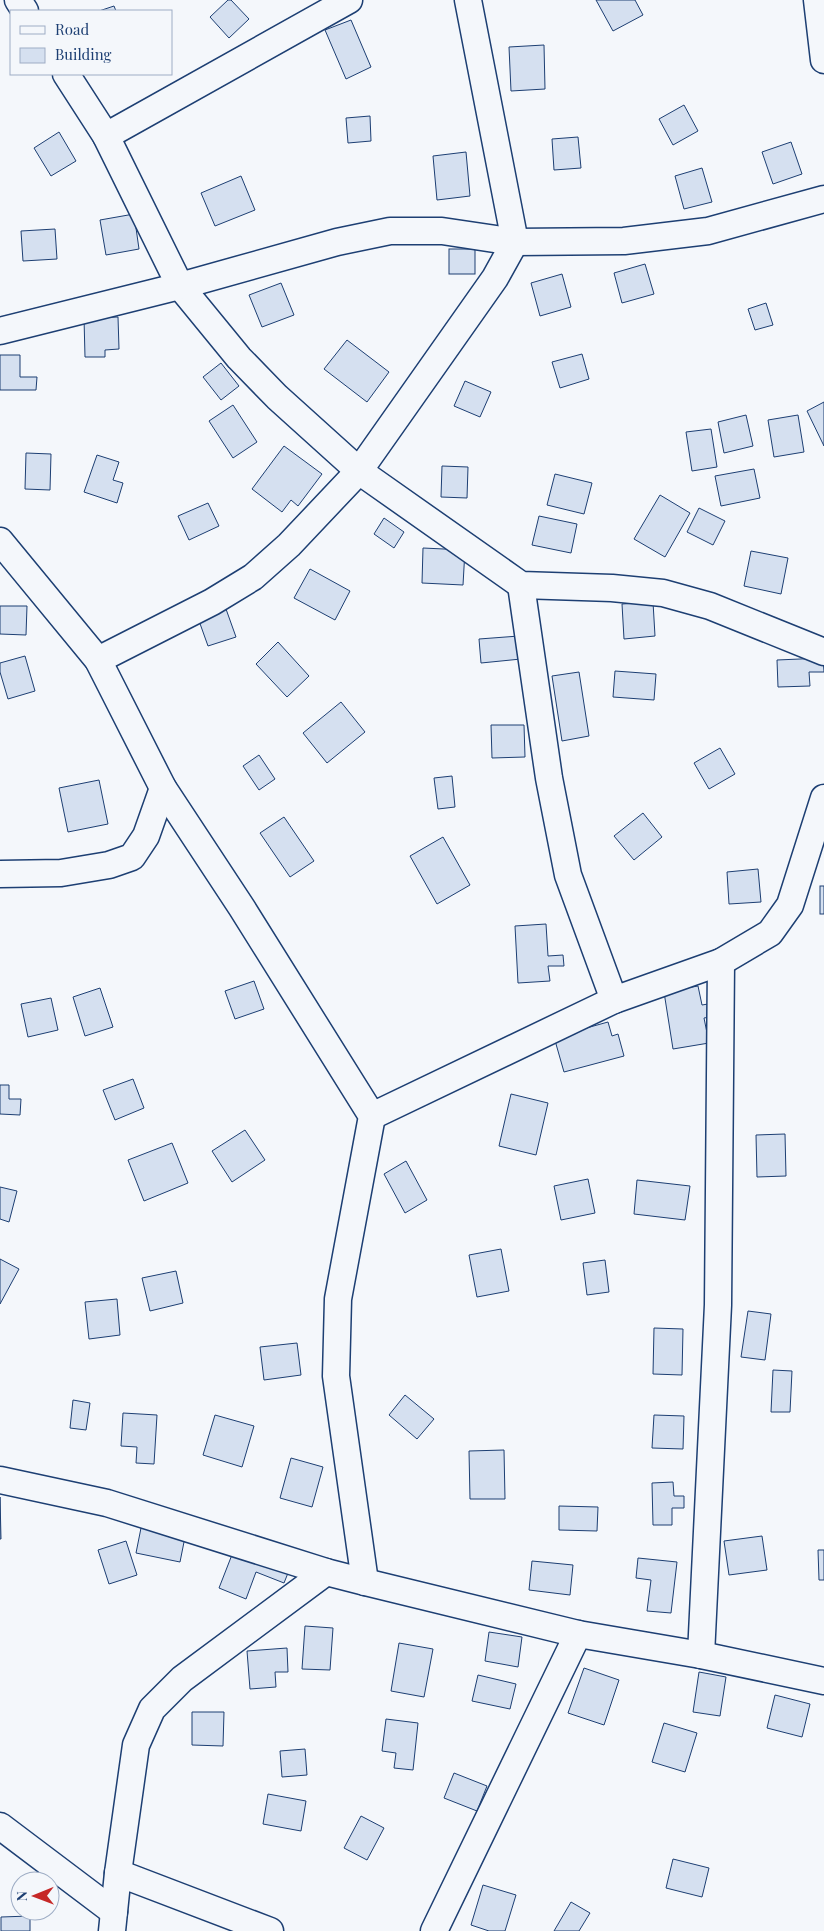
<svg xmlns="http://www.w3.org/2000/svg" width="824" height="1931" font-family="'Playfair Display',serif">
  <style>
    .building { fill: #d5e0f0; stroke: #1d3f73 }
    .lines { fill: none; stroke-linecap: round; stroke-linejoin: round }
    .street-casing { stroke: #1d3f73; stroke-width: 29 }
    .street { stroke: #f4f7fb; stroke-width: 26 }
  </style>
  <rect width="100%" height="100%" fill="#f4f7fb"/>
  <g class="building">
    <path d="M228,0H231L249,19L229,38L210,17Z"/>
    <path d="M596,0H635L643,15L613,31Z"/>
    <path d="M114,6L116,11H99Z"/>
    <path d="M351,20L371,67L346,79L325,30Z"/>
    <path d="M544,45L545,89L511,91L509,47Z"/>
    <path d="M684,105L698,131L673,145L659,119Z"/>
    <path d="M370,116L371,141L348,143L346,118Z"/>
    <path d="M59,132L76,161L51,176L34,148Z"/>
    <path d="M578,137L581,168L554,170L552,139Z"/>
    <path d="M791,142L802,174L773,184L762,152Z"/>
    <path d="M466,152L470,196L437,200L433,156Z"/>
    <path d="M702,168L712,202L684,209L675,176Z"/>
    <path d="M241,176L255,210L215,226L201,193Z"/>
    <path d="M134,214L139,249L106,255L100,220Z"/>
    <path d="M55,229L57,259L23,261L21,231Z"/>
    <rect x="449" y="249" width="26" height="25"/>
    <path d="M645,264L654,294L622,303L614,273Z"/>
    <path d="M562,274L571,307L540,316L531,283Z"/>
    <path d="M281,283L294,315L262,327L249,295Z"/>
    <path d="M766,303L773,325L755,330L748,309Z"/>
    <path d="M118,317L119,349L105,350V357H85L84,318Z"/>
    <path d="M347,340L389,372L367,402L324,369Z"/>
    <path d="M582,354L589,379L560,388L552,362Z"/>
    <path d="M0,355H20V377H37L36,390H0Z"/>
    <path d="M221,363L239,386L221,400L203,377Z"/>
    <path d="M465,381L491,392L480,417L454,406Z"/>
    <path d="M824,402V446L807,411Z"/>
    <path d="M233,405L257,442L233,458L209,421Z"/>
    <path d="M746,415L753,446L724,453L718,422Z"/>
    <path d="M798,415L804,452L774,457L768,420Z"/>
    <path d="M711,429L717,467L692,471L686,432Z"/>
    <path d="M284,446L322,474L298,506L291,500L282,512L252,489Z"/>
    <path d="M26,453L51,454L50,490L25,489Z"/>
    <path d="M97,455L119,462L113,480L123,483L117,503L84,492Z"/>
    <path d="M442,466L468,467L467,498L441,497Z"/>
    <path d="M754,469L760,498L721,506L715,476Z"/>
    <path d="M555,474L592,483L584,514L547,505Z"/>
    <path d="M660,495L690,513L665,557L634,539Z"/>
    <path d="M208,503L219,526L189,540L178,516Z"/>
    <path d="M699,508L725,521L713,545L687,532Z"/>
    <path d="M539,516L577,524L571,553L532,545Z"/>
    <path d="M384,518L404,532L394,548L374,534Z"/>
    <path d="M423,548L465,550L463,585L422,583Z"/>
    <path d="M751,551L788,558L781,594L744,586Z"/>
    <path d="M310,569L350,591L335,620L294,598Z"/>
    <path d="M653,602L655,636L624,639L622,604Z"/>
    <path d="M0,606H27L26,635L0,634Z"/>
    <path d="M226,609L236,637L208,646L198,618Z"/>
    <path d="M519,636L521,659L481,663L479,639Z"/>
    <path d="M278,642L309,676L287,697L256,664Z"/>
    <path d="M25,656L35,691L8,699L0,672V663Z"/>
    <path d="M823,658L824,672H809L810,686L778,687L777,660Z"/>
    <path d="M615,671L656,674L654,700L613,697Z"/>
    <path d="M579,672L589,736L562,741L552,676Z"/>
    <path d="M341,702L365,732L327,763L303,733Z"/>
    <path d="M491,725H524L525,757L492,758Z"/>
    <path d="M720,748L735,774L709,789L694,763Z"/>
    <path d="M259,755L275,779L259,790L243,766Z"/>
    <path d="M452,776L455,807L438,809L434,778Z"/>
    <path d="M99,780L108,824L68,832L59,788Z"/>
    <path d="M643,813L662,837L634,860L614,836Z"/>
    <path d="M284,817L314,861L290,877L260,833Z"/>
    <path d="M443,837L470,885L437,904L410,856Z"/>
    <path d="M758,869L761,902L729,904L727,872Z"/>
    <rect x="820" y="886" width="4" height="28"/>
    <path d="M546,924L548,956L563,955L564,966H548L550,981L518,983L515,926Z"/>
    <path d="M254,981L264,1009L235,1019L225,991Z"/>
    <path d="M698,986L702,1005L714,1003L716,1016L704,1018L709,1043L673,1049L664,992Z"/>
    <path d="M100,988L113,1027L85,1036L73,997Z"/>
    <path d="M51,998L58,1030L28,1037L21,1004Z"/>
    <path d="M608,1022L612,1036L618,1034L624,1056L564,1072L554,1037Z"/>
    <path d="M133,1079L144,1108L115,1120L103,1090Z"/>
    <path d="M0,1085H9V1099H21L20,1115L0,1114Z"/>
    <path d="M511,1094L548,1103L536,1155L499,1146Z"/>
    <path d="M245,1130L265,1160L232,1182L212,1151Z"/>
    <path d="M785,1134L786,1176L757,1177L756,1135Z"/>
    <path d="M172,1143L188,1183L144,1201L128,1160Z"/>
    <path d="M406,1161L427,1200L405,1213L384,1174Z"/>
    <path d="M588,1179L595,1213L561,1220L554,1186Z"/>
    <path d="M637,1180L690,1186L685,1220L634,1214Z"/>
    <path d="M0,1187L17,1191L9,1222L0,1219Z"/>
    <path d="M501,1249L509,1291L477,1297L469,1255Z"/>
    <path d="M0,1259L19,1269L0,1304Z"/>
    <path d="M605,1260L609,1292L587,1295L583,1263Z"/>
    <path d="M176,1271L183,1303L150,1311L142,1278Z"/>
    <path d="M117,1299L120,1335L89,1339L85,1302Z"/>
    <path d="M748,1311L771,1314L765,1360L741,1357Z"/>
    <path d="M654,1328L683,1329L682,1375L653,1374Z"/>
    <path d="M297,1343L301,1375L264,1380L260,1347Z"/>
    <path d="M773,1370L792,1371L790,1412H771Z"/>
    <path d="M405,1395L434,1419L417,1439L389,1415Z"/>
    <path d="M73,1400L90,1403L86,1430L70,1428Z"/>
    <path d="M123,1413L157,1415L154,1464L136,1463L137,1447L121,1446Z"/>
    <path d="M215,1415L254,1426L242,1467L203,1455Z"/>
    <path d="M654,1415L684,1416L683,1449L652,1448Z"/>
    <path d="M504,1450L505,1499H470L469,1451Z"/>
    <path d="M291,1458L323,1467L312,1507L280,1498Z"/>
    <path d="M673,1482L674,1496H684V1508H672V1525H653L652,1483Z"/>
    <path d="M0,1497L1,1539H0Z"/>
    <path d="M559,1506L598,1507L597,1531L559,1530Z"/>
    <path d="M141,1528L185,1537L180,1562L136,1553Z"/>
    <path d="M762,1536L767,1570L729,1575L724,1541Z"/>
    <path d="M126,1541L137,1575L109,1584L98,1550Z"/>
    <path d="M235,1547L290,1568L284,1583L256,1572L246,1599L219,1588Z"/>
    <path d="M818,1550H824V1580H819Z"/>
    <path d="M638,1558L677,1562L671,1613L647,1611L651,1580L636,1578Z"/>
    <path d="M532,1561L573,1565L570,1595L529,1590Z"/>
    <path d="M305,1626L333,1628L330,1670L302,1669Z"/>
    <path d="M489,1632L522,1637L518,1667L485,1661Z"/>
    <path d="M399,1643L433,1649L424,1697L391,1691Z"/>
    <path d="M287,1648L288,1672H275L276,1687L250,1689L247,1651Z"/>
    <path d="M584,1668L619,1680L604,1725L568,1713Z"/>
    <path d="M699,1672L726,1677L720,1716L693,1712Z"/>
    <path d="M478,1675L516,1684L510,1709L472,1701Z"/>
    <path d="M775,1695L810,1704L802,1737L767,1728Z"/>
    <path d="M192,1712H224L223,1746L192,1745Z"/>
    <path d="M386,1719L418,1723L413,1770L394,1768L396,1753L382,1751Z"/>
    <path d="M664,1723L697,1733L685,1772L652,1762Z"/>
    <path d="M305,1749L307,1775L282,1777L280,1751Z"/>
    <path d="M454,1773L487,1786L477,1811L444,1798Z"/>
    <path d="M268,1794L306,1801L301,1831L263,1824Z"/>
    <path d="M361,1816L384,1828L367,1860L344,1848Z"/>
    <path d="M673,1859L709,1868L702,1897L666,1888Z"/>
    <path d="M483,1885L516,1895L505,1931H489L471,1925Z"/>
    <path d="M571,1902L590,1913L579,1931H554Z"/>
    <path d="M30,1916V1931H1V1917Z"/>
  </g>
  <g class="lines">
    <g class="street-casing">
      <g id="street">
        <path d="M18,0L25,11"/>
        <path d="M817,0L824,60"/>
        <path d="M66,74L106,136L180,286L239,358L277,397L359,471L521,585L612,588L663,593L710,606L824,652"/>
        <path d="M106,136L349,0"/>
        <path d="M0,331L180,286L337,242L390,231H442L515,242L624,241L708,231L824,199"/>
        <path d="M0,541L98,660L163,788L242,908L372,1116L338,1299L336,1376L365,1582"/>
        <path d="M521,585L549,778L568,875L614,1000"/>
        <path d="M98,660L212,602L253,577L289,545L359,471L495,278L515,242L468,0"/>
        <path d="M0,874L61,873L109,865L132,857L146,836L163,788"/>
        <path d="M372,1116L614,1000L721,962L770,933L790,905L824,798"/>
        <path d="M0,1480L107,1503L326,1572L365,1582L578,1634L701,1655L824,1681"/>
        <path d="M701,1655L718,1305L721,962"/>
        <path d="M0,1826L114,1912"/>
        <path d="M118,1873L270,1931"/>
        <path d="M112,1931L118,1873L136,1745L152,1709L182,1679L326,1572"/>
        <path d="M434,1931L578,1634"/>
      </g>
    </g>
    <use href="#street" class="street"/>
  </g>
  <rect x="10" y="10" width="162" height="65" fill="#f4f7fb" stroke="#9eadc5"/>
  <rect x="20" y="26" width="25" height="8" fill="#f4f7fb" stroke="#9eadc5"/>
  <text x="55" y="35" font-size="15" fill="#1d3f73">Road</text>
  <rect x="20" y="48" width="25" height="15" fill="#d5e0f0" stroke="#9eadc5"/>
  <text x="55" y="60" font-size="15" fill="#1d3f73">Building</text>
  <g transform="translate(35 1896) rotate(269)"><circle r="24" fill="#f4f7fb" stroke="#9eadc5"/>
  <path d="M0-4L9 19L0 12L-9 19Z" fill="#c62828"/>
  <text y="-8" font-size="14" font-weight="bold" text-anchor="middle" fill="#1d3f73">N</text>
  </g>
</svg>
